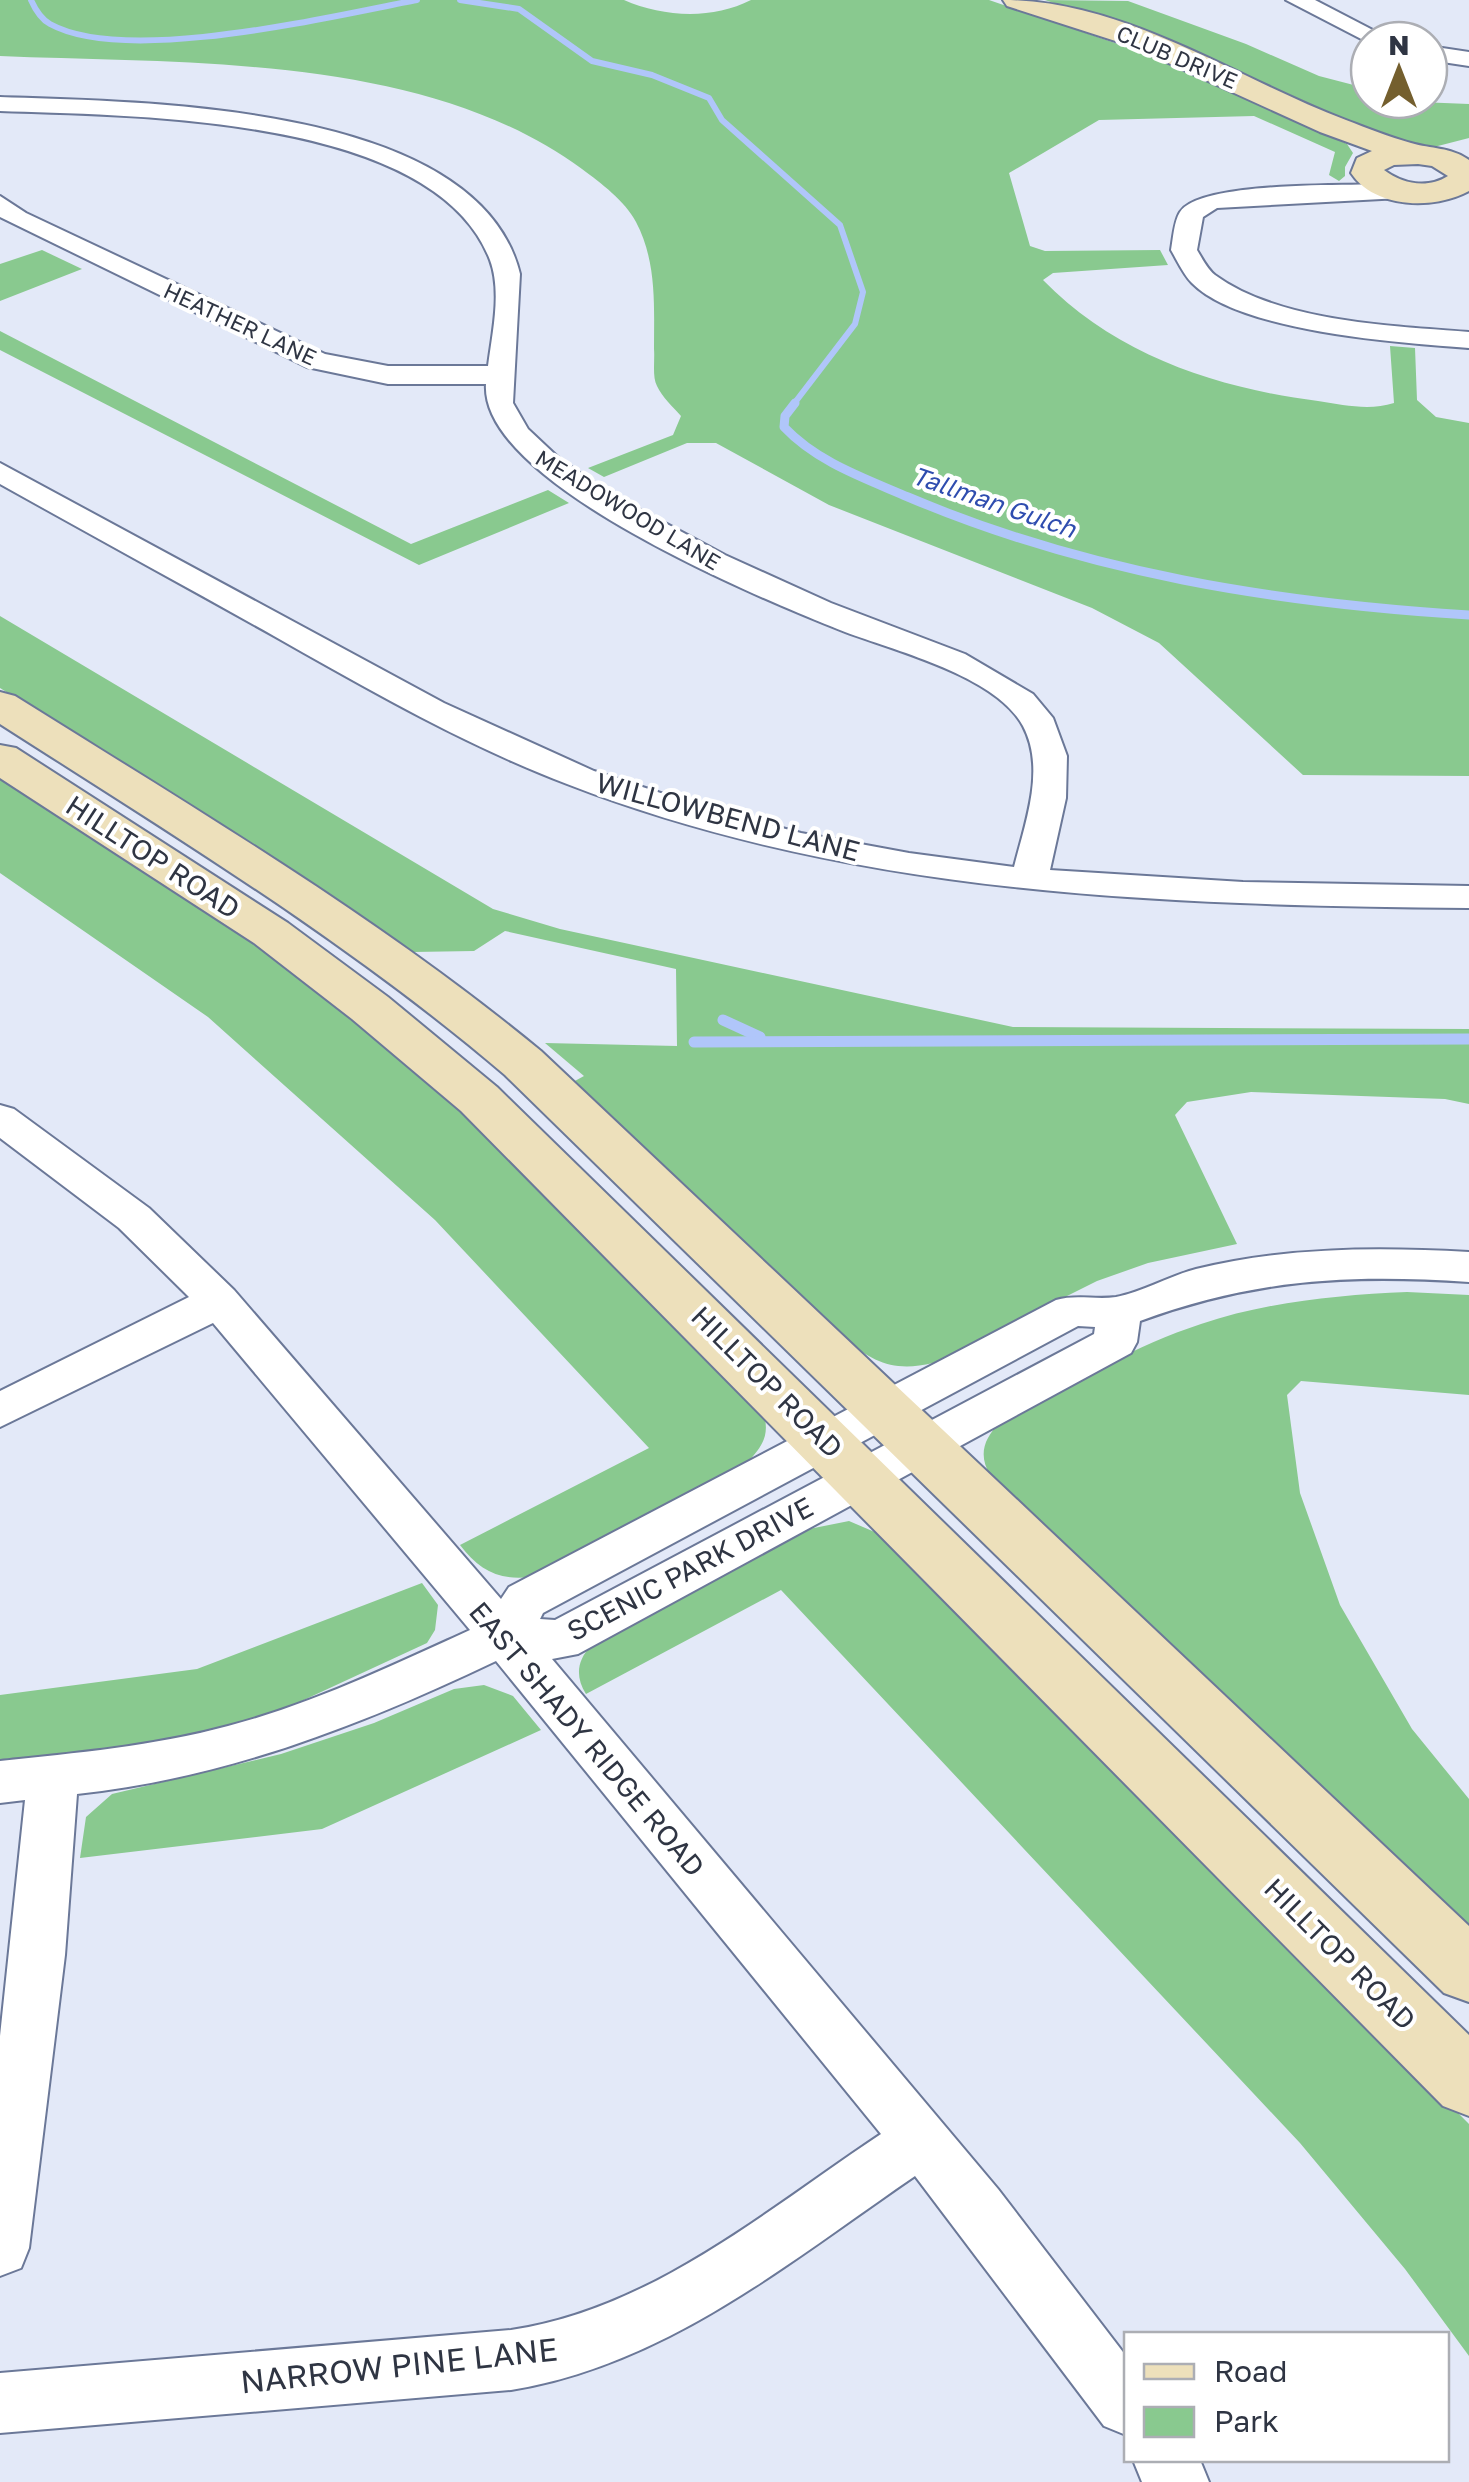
<svg xmlns="http://www.w3.org/2000/svg" width="1469" height="2482" font-family="'Golos Text',sans-serif">
  <style>
    .green { fill: #89c98f }
    .lines { fill: none; stroke-linecap: round; stroke-linejoin: round }
    .stream-far2 { stroke: #b0c6fa; stroke-width: 6 }
    .stream-far1 { stroke: #b0c6fa; stroke-width: 9 }
    .stream { stroke: #b0c6fa; stroke-width: 11 }
    .street-casing { stroke: #6b7898; stroke-width: 4 }
    .secondary-casing { stroke: #6b7898; stroke-width: 4 }
    .street { fill: #fff; fill-rule: evenodd }
    .secondary { fill: #ede0bb; fill-rule: evenodd }
    .labels { text-anchor: middle; stroke-width: 8; stroke-linejoin: round; paint-order: stroke }
    .far-street-label { font-size: 22px; fill: #2f3543; stroke: #fff }
    .far-water-label { font-size: 25px; font-style: italic; fill: #2f4daf; stroke: #fff }
    .street-label { font-size: 28px; fill: #2f3543; stroke: #fff }
    .near-street-label { font-size: 32px; fill: #2f3543; stroke: #fff }
  </style>
  <rect width="100%" height="100%" fill="#e3e9f8"/>
  <g class="green">
    <path d="M0,0H624C663,17 712,20 751,0H989L1159,58L1347,144L1353,153L1345,167V176L1339,181L1329,175L1335,152L1254,116L1099,120L1009,173L1030,246L1045,251L1160,250L1168,265L1053,273L1043,280C1116,355 1216,388 1318,401C1344,405 1369,411 1394,403L1390,346L1415,348L1417,400L1436,417L1469,423V776L1303,775L1159,643L1092,608L829,505L716,443H687L604,477L588,468L673,435L681,416C673,407 662,397 657,386C652,377 655,360 654,349C654,306 657,262 636,222C625,201 601,183 582,169C424,53 187,64 0,56Z"/>
    <path d="M1045,0L1128,1L1246,44L1319,76L1369,89V100L1469,104V138L1434,147L1402,145L1193,51Z"/>
    <path d="M42,250L82,269L0,301V264Z"/>
    <path d="M0,331L411,544L548,490L569,503L419,565L0,350Z"/>
    <path d="M0,616L493,909L560,929L1013,1027L1469,1029V1104L1445,1099L1251,1092L1187,1102L1175,1115L1237,1244L1148,1263L1097,1281L933,1363C895,1372 874,1363 845,1339L573,1082L584,1076L545,1043L677,1046L676,969L505,931L474,951L413,952L273,859L0,688Z"/>
    <path d="M0,777C131,863 266,945 387,1045C522,1157 642,1294 765,1419C769,1439 759,1450 746,1464L531,1577C499,1581 479,1570 460,1545L649,1448L435,1220L208,1017L0,873Z"/>
    <path d="M1407,1292L1469,1295V1395L1301,1381L1287,1395L1300,1493L1340,1605L1412,1729L1469,1799V1934L990,1475C978,1454 984,1439 1000,1422C1066,1387 1130,1347 1201,1324C1267,1302 1337,1295 1407,1292Z"/>
    <path d="M849,1521L884,1536L1469,2124V2356L1405,2269L1300,2143L781,1590L586,1694C575,1677 577,1660 591,1646L799,1531Z"/>
    <path d="M422,1583L438,1605L435,1630L427,1643L280,1711L219,1729L124,1747L0,1761V1695L197,1669Z"/>
    <path d="M484,1685L513,1696L541,1730L322,1829L80,1858L86,1817L112,1794L281,1754L374,1723L454,1689Z"/>
  </g>
  <g class="lines">
    <g class="stream-far2">
      <path d="M31,0C35,9 41,19 50,24C126,66 332,16 417,0"/>
      <path d="M460,0L519,9L592,61L652,75L709,98L722,120L840,225L863,292L855,324L793,405"/>
    </g>
    <path class="stream-far1" d="M795,403L785,416L784,427C817,462 864,478 908,497C1087,573 1276,603 1469,615"/>
    <g class="stream">
      <path d="M723,1020L760,1037"/>
      <path d="M694,1042L1469,1039"/>
    </g>
    <g class="street-casing">
      <g id="street">
        <path d="M1286,0H1315L1392,40L1369,43Z"/>
        <path d="M1429,46L1469,52V66L1429,60Z"/>
        <path d="M0,97C140,102 478,102 520,274L513,403L528,429L561,460L609,493L725,555L831,603L965,654L1033,694L1053,718L1067,756L1066,798L1050,870L1243,882L1469,886V908C1164,905 856,896 567,784C465,745 369,690 274,636C183,585 91,535 0,484V463L444,703L594,771L703,807L801,833L909,853L1014,867C1025,823 1046,769 1023,726C996,676 896,651 845,632C764,600 479,483 486,384H388L307,367L0,217V196L26,213L325,354L388,366H488C492,334 502,292 490,260C434,114 130,116 0,111Z"/>
        <path d="M1410,184L1423,192L1419,197L1217,208L1203,217L1197,250C1202,258 1207,269 1215,275C1279,322 1392,326 1469,332V348C1401,343 1240,332 1192,283C1183,274 1177,260 1171,250C1173,239 1174,221 1180,212C1201,179 1368,186 1410,184Z"/>
        <path d="M0,1105L14,1109L149,1208L234,1290L501,1599L509,1587L1056,1300C1076,1294 1095,1300 1116,1297C1143,1292 1169,1276 1196,1269C1286,1247 1377,1247 1469,1252V1282C1348,1274 1255,1279 1140,1321L1137,1342L1131,1353L578,1654L552,1659L998,2189L1126,2356V2435L1104,2426L915,2176C789,2262 666,2365 511,2390L0,2433V2373L511,2330C652,2309 765,2211 881,2134L496,1661C362,1725 226,1778 77,1794L65,1955L29,2248L21,2268L0,2276V2036L25,1800L0,1803V1761C76,1753 154,1746 228,1726C312,1704 391,1666 470,1630L213,1323L0,1427V1391L189,1297L119,1228L0,1138ZM1078,1326L1095,1327L1094,1334L555,1620L540,1619L543,1613Z"/>
        <path d="M1133,2460H1200L1209,2482H1142Z"/>
      </g>
    </g>
    <g class="secondary-casing">
      <g id="secondary">
        <path d="M1003,0C1125,0 1235,78 1346,120C1367,128 1389,137 1411,143C1431,149 1451,147 1469,160V191C1434,210 1375,209 1351,173L1357,158L1372,151L1320,132L1131,46L1007,6ZM1418,164L1432,166L1448,176C1427,189 1403,184 1384,170L1394,165Z"/>
        <path d="M0,692L15,696C195,809 377,916 541,1051L1469,1926V2002L1444,1993L505,1075C348,941 173,835 0,724Z"/>
        <path d="M0,745L16,748L288,923L388,997L497,1087L1469,2035V2116L1443,2106L461,1111L352,1019L254,943L0,778Z"/>
      </g>
    </g>
    <use href="#street" class="street"/>
    <use href="#secondary" class="secondary"/>
  </g>
  <g class="labels">
    <g class="far-street-label">
      <text transform="translate(1177 57) rotate(23)" y="8">CLUB DRIVE</text>
      <text transform="translate(240 324) rotate(25)" y="8">HEATHER LANE</text>
      <text transform="translate(628 510) rotate(31)" y="8">MEADOWOOD LANE</text>
    </g>
    <g class="far-water-label">
      <text transform="translate(994 502) rotate(19)" y="9">Tallman Gulch</text>
    </g>
    <g class="street-label">
      <text transform="translate(728 817) rotate(15)" y="10">WILLOWBEND LANE</text>
      <text transform="translate(153 857) rotate(33)" y="10">HILLTOP ROAD</text>
      <text transform="translate(767 1382) rotate(45)" y="10">HILLTOP ROAD</text>
      <text transform="translate(690 1569) rotate(-28)" y="10">SCENIC PARK DRIVE</text>
      <text transform="translate(587 1739) rotate(50)" y="10">EAST SHADY RIDGE ROAD</text>
      <text transform="translate(1340 1954) rotate(45)" y="10">HILLTOP ROAD</text>
    </g>
    <g class="near-street-label">
      <text transform="translate(399 2366) rotate(-6)" y="11">NARROW PINE LANE</text>
    </g>
  </g>
  <rect x="1124" y="2332" width="325" height="130" fill="#ffffff" stroke="#acaeb4" stroke-width="2.5"/>
  <rect x="1144" y="2364" width="50" height="15" fill="#ede0bb" stroke="#acaeb4" stroke-width="2.5"/>
  <text x="1214" y="2382" font-size="30" fill="#2f3543">Road</text>
  <rect x="1144" y="2407" width="50" height="30" fill="#89c98f" stroke="#acaeb4" stroke-width="2.5"/>
  <text x="1214" y="2432" font-size="30" fill="#2f3543">Park</text>
  <g transform="translate(1399 70)"><circle r="48" fill="#ffffff" stroke="#acaeb4" stroke-width="2.5"/>
  <path d="M0-8L18 38L0 25L-18 38Z" fill="#745f2e"/>
  <text y="-15" font-size="28" font-weight="bold" text-anchor="middle" fill="#2f3543">N</text>
  </g>
</svg>
